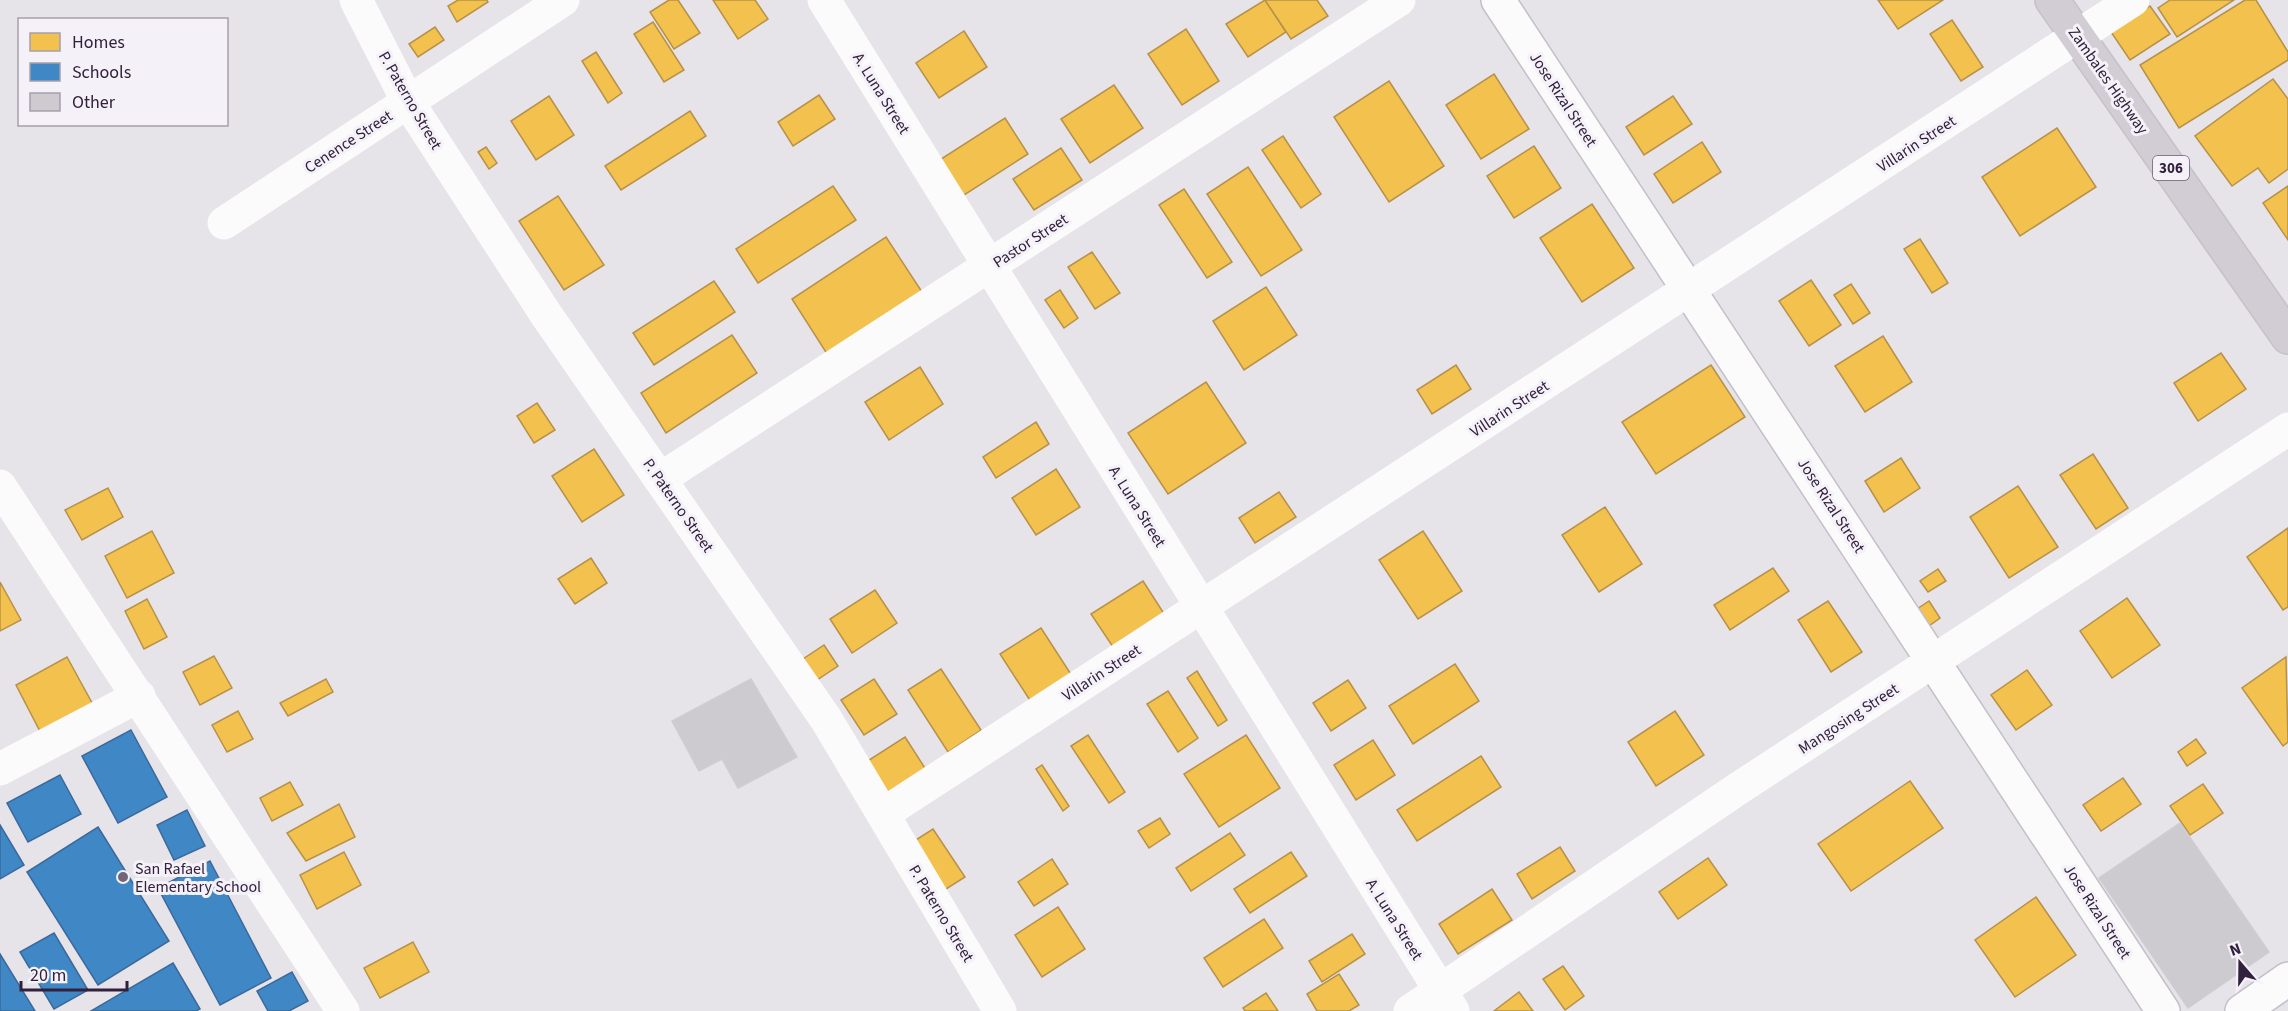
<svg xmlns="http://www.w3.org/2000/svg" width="2288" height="1011" font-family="'Source Sans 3',sans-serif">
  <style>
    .homes { fill: #f2c14e; stroke: #b89149; stroke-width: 1.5 }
    .schools { fill: #3f88c5; stroke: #3b699c; stroke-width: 1.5 }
    .building { fill: #cdcad0; stroke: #cfccd2; stroke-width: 1.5 }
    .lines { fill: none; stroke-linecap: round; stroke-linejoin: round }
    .secondary-casing { stroke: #c4bfc9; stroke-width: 36 }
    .primary-casing { stroke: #c5c0c9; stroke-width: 36 }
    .street { stroke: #fbfbfc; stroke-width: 33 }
    .secondary { stroke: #fbfbfc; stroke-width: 33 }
    .primary { stroke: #d2cdd5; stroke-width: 33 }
    .poi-dot { fill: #716579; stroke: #f4f1f8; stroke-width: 2 }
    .labels { text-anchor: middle; stroke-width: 6; stroke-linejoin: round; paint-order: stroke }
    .shield { fill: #f4f1f8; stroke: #6c5f74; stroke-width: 1.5 }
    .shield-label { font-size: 15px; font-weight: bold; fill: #32213c }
    .street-label { font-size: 16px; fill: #32213c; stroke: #f4f1f8 }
    .poi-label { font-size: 16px; fill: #32213c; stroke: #f4f1f8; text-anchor: start }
  </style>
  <rect width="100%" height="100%" fill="#e6e3e9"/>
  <g class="homes">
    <path d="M458,0H487L488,2L457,22L448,6Z"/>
    <path d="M669,0H678L700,33L674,49L650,12Z"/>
    <path d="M713,0H755L768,19L738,39Z"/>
    <path d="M1265,0L1286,32L1248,57L1226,24Z"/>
    <path d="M1265,0H1317L1328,16L1291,39Z"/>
    <path d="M1878,0H1943L1898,29Z"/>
    <path d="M2170,0H2234L2177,37L2158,8Z"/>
    <path d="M2245,0H2256L2288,52V60L2179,128L2140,65Z"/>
    <path d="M2150,6L2170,34L2130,60L2111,32Z"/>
    <path d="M1952,20L1983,67L1961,81L1930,34Z"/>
    <path d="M653,22L684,70L664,82L634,34Z"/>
    <path d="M435,27L444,40L418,57L409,44Z"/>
    <path d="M1186,29L1219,81L1182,105L1148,54Z"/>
    <path d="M964,31L987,67L939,98L916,63Z"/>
    <path d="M596,52L622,93L608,103L582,61Z"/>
    <path d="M1494,74L1529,129L1481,159L1446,105Z"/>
    <path d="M2273,79L2288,99V169L2269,183L2258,168L2232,186L2195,136Z"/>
    <path d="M1389,81L1444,166L1389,202L1334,117Z"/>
    <path d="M1114,85L1143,128L1090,163L1061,119Z"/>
    <path d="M819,95L835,119L793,146L778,122Z"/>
    <path d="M549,96L574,135L536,160L511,121Z"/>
    <path d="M1673,96L1692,124L1644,155L1626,127Z"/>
    <path d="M690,111L706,136L621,190L605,166Z"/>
    <path d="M1005,118L1028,154L961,197L938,161Z"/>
    <path d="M2057,128L2096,187L2020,236L1982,177Z"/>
    <path d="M1283,136L1321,194L1301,208L1262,150Z"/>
    <path d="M1702,142L1721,172L1673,203L1654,174Z"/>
    <path d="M1534,146L1561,188L1514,218L1487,176Z"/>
    <path d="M486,147L497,163L489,169L478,152Z"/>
    <path d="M1061,148L1082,180L1034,210L1013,179Z"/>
    <path d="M1248,167L1302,250L1261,276L1207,194Z"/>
    <path d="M833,186L856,220L758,283L736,249Z"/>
    <path d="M2288,186V240L2263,203Z"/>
    <path d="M1184,189L1232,262L1207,278L1159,205Z"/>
    <path d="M558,196L604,265L564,290L519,221Z"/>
    <path d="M1592,204L1634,268L1582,302L1540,238Z"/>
    <path d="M886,237L924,295L829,357L792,299Z"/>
    <path d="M1920,239L1948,283L1932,293L1904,249Z"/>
    <path d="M1092,252L1120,293L1095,309L1068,267Z"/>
    <path d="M1811,280L1841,325L1809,346L1779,301Z"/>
    <path d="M714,281L735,312L654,365L633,333Z"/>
    <path d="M1851,284L1870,313L1853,324L1834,295Z"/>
    <path d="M1266,287L1297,335L1244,370L1213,321Z"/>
    <path d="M1060,290L1078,318L1064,328L1045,300Z"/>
    <path d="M732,335L757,373L666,433L641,393Z"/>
    <path d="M1883,336L1912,382L1865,412L1835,366Z"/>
    <path d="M2221,353L2246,389L2198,421L2174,383Z"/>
    <path d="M1456,365L1471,389L1432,414L1417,390Z"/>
    <path d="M1711,365L1745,417L1656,474L1622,422Z"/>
    <path d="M920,367L943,404L889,440L865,402Z"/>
    <path d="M1206,382L1246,443L1168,494L1128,433Z"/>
    <path d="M537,403L555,430L534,443L517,416Z"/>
    <path d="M1036,422L1049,444L996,478L983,457Z"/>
    <path d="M594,449L624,495L582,522L552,476Z"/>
    <path d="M2093,454L2128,508L2096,529L2060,475Z"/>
    <path d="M1901,458L1920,488L1884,512L1865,481Z"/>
    <path d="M1056,469L1080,507L1036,535L1012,498Z"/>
    <path d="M2018,486L2058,547L2009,578L1970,517Z"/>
    <path d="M108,488L123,517L82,540L65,510Z"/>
    <path d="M1279,492L1296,517L1255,543L1239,518Z"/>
    <path d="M1605,507L1642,564L1599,592L1562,535Z"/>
    <path d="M2288,528V607L2283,610L2247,557Z"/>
    <path d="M152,531L174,573L127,598L105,556Z"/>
    <path d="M1423,531L1462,591L1418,619L1379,560Z"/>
    <path d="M591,558L607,583L575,604L558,579Z"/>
    <path d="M1773,568L1789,591L1730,630L1714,605Z"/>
    <path d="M1938,569L1946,581L1928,592L1920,581Z"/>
    <path d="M1143,581L1170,623L1119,656L1091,614Z"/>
    <path d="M0,582L21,620L0,631Z"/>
    <path d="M875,590L897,623L852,653L830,619Z"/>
    <path d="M2127,598L2160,645L2112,678L2080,631Z"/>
    <path d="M147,599L167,637L144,649L125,611Z"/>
    <path d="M1828,601L1862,652L1831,672L1798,620Z"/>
    <path d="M1929,601L1940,618L1922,631L1911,613Z"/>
    <path d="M1041,628L1074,679L1033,705L1000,654Z"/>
    <path d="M824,645L838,666L814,682L800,661Z"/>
    <path d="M214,656L232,688L200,705L183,672Z"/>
    <path d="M67,657L97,712L44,739L16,685Z"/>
    <path d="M2286,657L2288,742L2283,746L2242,688Z"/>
    <path d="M1455,664L1479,701L1413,744L1389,706Z"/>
    <path d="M941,669L981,730L948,752L908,690Z"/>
    <path d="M2027,670L2052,705L2016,730L1991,695Z"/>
    <path d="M1197,671L1227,720L1218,726L1187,678Z"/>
    <path d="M326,679L333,692L288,716L280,703Z"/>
    <path d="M874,679L897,714L864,735L841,700Z"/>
    <path d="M1348,680L1366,708L1331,731L1313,703Z"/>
    <path d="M1168,691L1198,738L1178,752L1147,704Z"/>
    <path d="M238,711L253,739L227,752L212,725Z"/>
    <path d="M1675,711L1704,755L1656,786L1628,742Z"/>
    <path d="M1088,735L1125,792L1109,803L1071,746Z"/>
    <path d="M1246,735L1280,788L1219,827L1184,774Z"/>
    <path d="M905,737L932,779L893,804L866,762Z"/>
    <path d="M2196,739L2206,753L2187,766L2178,752Z"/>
    <path d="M1373,740L1395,775L1356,800L1334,765Z"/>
    <path d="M1481,756L1501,787L1417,841L1397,810Z"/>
    <path d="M1042,765L1069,806L1063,811L1036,769Z"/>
    <path d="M2123,778L2141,804L2101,831L2083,805Z"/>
    <path d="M1910,781L1943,828L1851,891L1818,844Z"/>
    <path d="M290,782L303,805L272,821L260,798Z"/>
    <path d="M2203,784L2223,813L2190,835L2170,806Z"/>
    <path d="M339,804L355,837L306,861L287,833Z"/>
    <path d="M1160,818L1170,834L1149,848L1138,831Z"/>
    <path d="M933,829L965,877L943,891L911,843Z"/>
    <path d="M1230,833L1245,855L1191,891L1176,868Z"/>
    <path d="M1560,847L1575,871L1532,899L1517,874Z"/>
    <path d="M344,852L361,885L317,909L300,875Z"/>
    <path d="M1291,852L1307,876L1250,913L1234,889Z"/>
    <path d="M1708,858L1727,885L1678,919L1659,892Z"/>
    <path d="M1052,859L1068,884L1034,906L1018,882Z"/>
    <path d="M1492,889L1512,920L1458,954L1439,924Z"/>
    <path d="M2036,897L2076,955L2015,997L1975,940Z"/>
    <path d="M1058,907L1085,949L1042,977L1015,935Z"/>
    <path d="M1264,919L1283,948L1223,987L1204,958Z"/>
    <path d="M1352,934L1365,954L1322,982L1309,961Z"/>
    <path d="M413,942L429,972L380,998L364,968Z"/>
    <path d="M1563,966L1584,996L1565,1010L1543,979Z"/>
    <path d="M1339,974L1359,1005L1349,1011H1317L1307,994Z"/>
    <path d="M1519,992L1533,1011H1494Z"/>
    <path d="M1266,993L1278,1011H1245L1243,1008Z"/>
  </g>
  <g class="schools">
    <path d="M131,730L167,797L118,823L82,756Z"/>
    <path d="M60,775L81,814L28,842L7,803Z"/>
    <path d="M187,810L205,846L174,860L157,825Z"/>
    <path d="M0,825L24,865L0,879Z"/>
    <path d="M98,827L169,941L98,985L27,872Z"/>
    <path d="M210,861L271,978L220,1005L158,888Z"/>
    <path d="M54,933L88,990L54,1009L20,952Z"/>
    <path d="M0,954L35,1011H0Z"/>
    <path d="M173,963L200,1009L196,1011H91Z"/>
    <path d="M292,972L308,1001L289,1011H268L257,991Z"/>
  </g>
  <g class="building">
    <path d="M751,679L797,757L738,788L722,759L699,771L672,721Z"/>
    <path d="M2180,823L2269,952L2188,1008L2099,878Z"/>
  </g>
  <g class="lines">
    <g class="secondary-casing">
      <g id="secondary">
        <path d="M1498,0L2163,1011"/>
        <path d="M2242,1011L2288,979"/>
      </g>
    </g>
    <g class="primary-casing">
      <path id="primary" d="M2052,0L2288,337"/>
    </g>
    <g class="street">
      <path d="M356,0L408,102L545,313L826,719L1000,1011"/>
      <path d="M824,0L1453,1011"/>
      <path d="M224,223L563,0"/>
      <path d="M660,479L1399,0"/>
      <path d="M0,486L343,1011"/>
      <path d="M0,769L139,696"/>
      <path d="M883,814L2133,0"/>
      <path d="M1410,1011L1739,788L2288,429"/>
    </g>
    <use href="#secondary" class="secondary"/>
    <use href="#primary" class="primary"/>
  </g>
  <circle class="poi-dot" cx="123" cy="877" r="6"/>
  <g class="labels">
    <rect class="shield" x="2153" y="156" width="36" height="24" rx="4.5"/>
    <g class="shield-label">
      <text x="2171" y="173">306</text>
    </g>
    <g class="street-label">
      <text transform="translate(2109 80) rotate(55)" y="6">Zambales Highway</text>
      <text transform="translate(882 93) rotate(58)" y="6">A. Luna Street</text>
      <text transform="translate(1564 99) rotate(57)" y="6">Jose Rizal Street</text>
      <text transform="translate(411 100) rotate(60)" y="6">P. Paterno Street</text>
      <text transform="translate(348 141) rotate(-33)" y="6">Cenence Street</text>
      <text transform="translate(1916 143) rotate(-33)" y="6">Villarin Street</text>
      <text transform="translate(1030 240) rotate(-33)" y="6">Pastor Street</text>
      <text transform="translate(1509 408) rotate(-33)" y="6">Villarin Street</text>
      <text transform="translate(679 505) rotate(55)" y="6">P. Paterno Street</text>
      <text transform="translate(1832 505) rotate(57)" y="6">Jose Rizal Street</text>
      <text transform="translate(1138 506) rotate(58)" y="6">A. Luna Street</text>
      <text transform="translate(1101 672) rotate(-33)" y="6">Villarin Street</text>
      <text transform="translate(1848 718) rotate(-33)" y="6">Mangosing Street</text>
      <text transform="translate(2098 911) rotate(57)" y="6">Jose Rizal Street</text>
      <text transform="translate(942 913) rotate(59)" y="6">P. Paterno Street</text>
      <text transform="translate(1395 919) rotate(58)" y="6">A. Luna Street</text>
    </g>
    <g class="poi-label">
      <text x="135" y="874">San Rafael<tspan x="135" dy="18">Elementary School</tspan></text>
    </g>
  </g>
  <rect x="18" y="18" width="210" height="108" fill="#f4f1f8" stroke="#a69ead" stroke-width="1.5"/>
  <rect x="30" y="33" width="30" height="18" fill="#f2c14e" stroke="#a69ead" stroke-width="1.5"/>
  <text x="72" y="48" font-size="18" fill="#32213c">Homes</text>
  <rect x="30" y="63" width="30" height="18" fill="#3f88c5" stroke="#a69ead" stroke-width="1.5"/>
  <text x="72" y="78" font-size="18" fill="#32213c">Schools</text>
  <rect x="30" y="93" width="30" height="18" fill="#cdcad0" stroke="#a69ead" stroke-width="1.5"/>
  <text x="72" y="108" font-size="18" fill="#32213c">Other</text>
  <g transform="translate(2240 963) rotate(340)" stroke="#f4f1f8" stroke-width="4.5" paint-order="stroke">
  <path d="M0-4.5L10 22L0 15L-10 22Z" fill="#32213c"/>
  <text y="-9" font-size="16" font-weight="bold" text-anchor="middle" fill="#32213c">N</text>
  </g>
  <path d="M21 981v9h106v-9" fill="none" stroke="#32213c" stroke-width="3"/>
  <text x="30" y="981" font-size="18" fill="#32213c" stroke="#f4f1f8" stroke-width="4.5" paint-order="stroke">20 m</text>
</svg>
